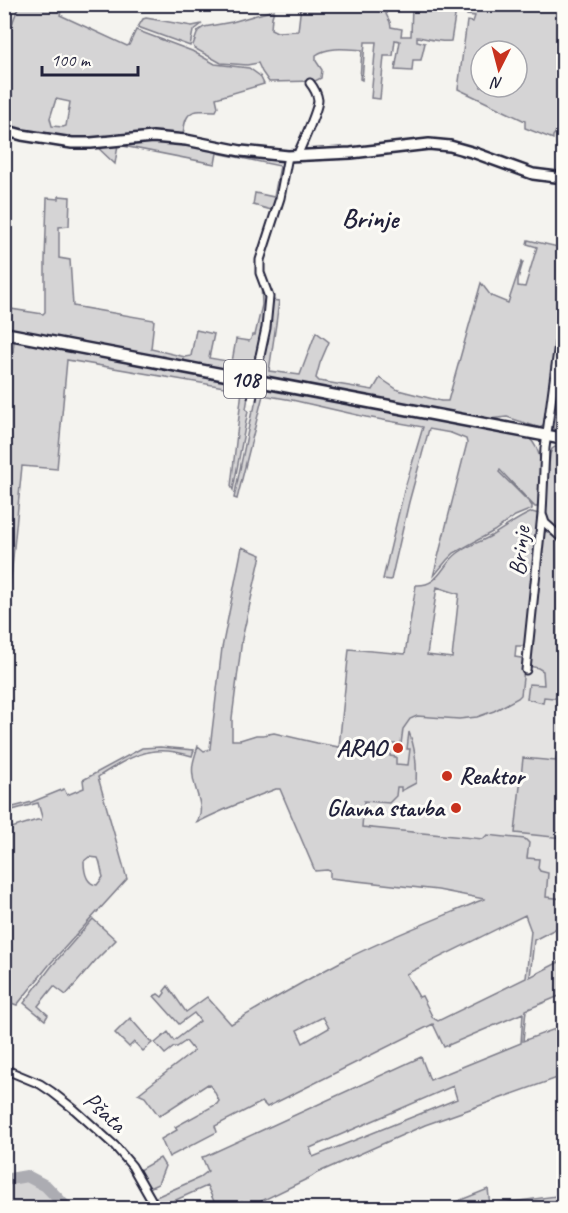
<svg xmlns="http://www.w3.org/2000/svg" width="568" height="1213" font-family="Caveat,sans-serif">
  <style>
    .built { fill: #e4e3e2 }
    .green { fill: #d5d4d5; stroke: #7c7b88; stroke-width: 1.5; fill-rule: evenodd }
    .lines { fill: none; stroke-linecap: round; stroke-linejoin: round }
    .river { stroke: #acacb2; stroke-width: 12 }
    .street-casing { stroke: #22223b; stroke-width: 11 }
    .secondary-casing { stroke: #22223b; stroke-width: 14 }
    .primary-casing { stroke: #22223b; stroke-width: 15 }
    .street { stroke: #fdfcf7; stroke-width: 7 }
    .secondary { stroke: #fdfcf7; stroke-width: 9 }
    .primary { stroke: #fdfcf7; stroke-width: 10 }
    .street-bridge-casing { stroke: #22223b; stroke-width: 11; stroke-linecap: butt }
    .street-bridge { stroke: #fdfcf7; stroke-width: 7 }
    .poi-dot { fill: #c8321e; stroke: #fdfcf7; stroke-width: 2 }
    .labels { text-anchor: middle; stroke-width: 6; stroke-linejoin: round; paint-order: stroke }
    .shield { fill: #fdfcf7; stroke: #646373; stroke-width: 1.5 }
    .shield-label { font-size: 22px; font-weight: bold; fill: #22223b }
    .street-label { font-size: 24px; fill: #22223b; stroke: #fdfcf7 }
    .poi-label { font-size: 24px; font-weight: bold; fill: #22223b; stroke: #fdfcf7; text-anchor: end }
    .quarter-label { font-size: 27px; font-weight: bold; fill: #22223b; stroke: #fdfcf7 }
  </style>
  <rect width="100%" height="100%" fill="#f4f3ef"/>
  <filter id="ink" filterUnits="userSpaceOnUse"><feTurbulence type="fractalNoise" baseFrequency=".0167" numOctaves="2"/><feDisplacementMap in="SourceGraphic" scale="12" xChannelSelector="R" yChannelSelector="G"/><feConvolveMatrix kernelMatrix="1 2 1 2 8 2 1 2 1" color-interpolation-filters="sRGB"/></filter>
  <g filter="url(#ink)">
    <path class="built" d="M351,651L563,672V900L330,878Z"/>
    <g class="green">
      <path d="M19,5H63L60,15L127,46L129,45L136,30L192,51L215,64L249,68L260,76L264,84L216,98L218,107L216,111C190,110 185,110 183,137L106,138L72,140L5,127L4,35H8ZM56,99L70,102L66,126L63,127L52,126L50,118Z"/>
      <path d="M301,5H386V14L390,22L391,27L402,29L401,36H411L412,5H563V127L556,132L553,136V139L525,128V121L458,89L467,21L473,22L475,16L467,15L466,6H458L455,16L451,41C439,43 429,38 417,37V41L425,43L421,60H413L412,71L395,70L400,41L395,40L393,56H384L380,99L371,98L376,42H365L362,80L360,79L362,50C348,49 328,46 316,55V61L322,70L321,78L315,81L269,82L262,72L258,63L247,65L221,63L194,48L193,45L198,31L204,27L232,22L274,10L272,17L271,29L277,32L298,31ZM481,51H517V87H481Z"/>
      <path d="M146,18L192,26L202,24L193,31L190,46L138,27L143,19Z"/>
      <path d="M168,140L284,159L285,162L275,211L253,205L255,193L274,197L280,166L217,153L215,164L118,145L115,164L95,145Z"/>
      <path d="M59,196L70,197L69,226L59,227V258L70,260L73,306L154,320L151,349L185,357L191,356L196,330L214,334L209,358L232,362L236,339L249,341L251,339L252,335H255L262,305L261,282L267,301L260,347L257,349L252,375L5,328L4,308L43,314L45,312V261L47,198L59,199Z"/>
      <path d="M528,240L562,248L563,246V297L552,386L548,392C552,404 547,415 543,425L540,428L507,417L489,419L260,377L271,300L279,301L276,324L269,371L300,375L316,332L329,342L320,363L316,378L319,381L373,390L380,378L398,390L441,401H448L481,283L491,296L508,303L522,261L523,262L518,279V286L525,287L537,247L527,244Z"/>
      <path d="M563,329V366L559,383L563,384V399L559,417L563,418V432L553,429L552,424Z"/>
      <path d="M14,340L250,385L246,409L248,411L233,490L231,486L242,390L67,360L57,469L22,466L9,598L5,597L4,351L13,352Z"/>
      <path d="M258,387L460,424L528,437C547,453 541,485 540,507H535L500,470L499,472L530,503L532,506V509L515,516L494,531L454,553L447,560L433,577L467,443L466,439L451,433L429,429L409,502L391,580L383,579L404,491L423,427L366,417L292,400L263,395L237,499L234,498L252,411L254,410Z"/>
      <path d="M555,447L563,448V537L549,522L545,513L550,454L552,449Z"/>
      <path d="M532,512L539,514L526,643L522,646H516L515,657L521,658L525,661L521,695L518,698L494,711L477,717L459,719L417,716L410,719L403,729L401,744H391L390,756L396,757V764L408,765L410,749H407L409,732C415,747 417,767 416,783L401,791V787H397L396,796L389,803L364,801L362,827L483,839L487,835L525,839L529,843L527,858L539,859L538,868L540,871L548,873L546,897L564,899L563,925L534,940L530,977L563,960L564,994L526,1010L523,1041L563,1026V1076L425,1125L317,1173L311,1177L247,1208H236L244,1205L242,1201L229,1207L230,1208H217L207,1186L158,1208L154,1199L156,1197L199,1178L208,1171L202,1157L206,1156L421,1057L430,1080L521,1043L523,1013L444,1047L433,1024L267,1107L262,1102L215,1126L217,1132L169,1157L161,1139L177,1130L175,1127L217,1104L219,1101L213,1089L208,1084L159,1116L145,1097L138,1094L194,1051L186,1041L177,1047H174L165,1054L155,1043L168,1032L174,1041L200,1021L194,1013L179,1024L154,996L158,994L162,997L165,993L164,991L168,986L186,1012L207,997L231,1024C268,1002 306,980 344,960C389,937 437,919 484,899L438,890L330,878V871L327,870L315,871L280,789H276C249,799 222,810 196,823C207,809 194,791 193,776C191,765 195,756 198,746L204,751L210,749V748L222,648L242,547L261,555L242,639L232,718V740H240L256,735H263L274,733L317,743L339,747L349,649L405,654L416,585C440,586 441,565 458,553C468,545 481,542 491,536C505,528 517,518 532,512ZM437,587L459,594L452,658L427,655ZM525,915L531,931L526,978L438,1021L433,1018L422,996L419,997L406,974ZM323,1017L329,1028L303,1043L297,1030ZM453,1086L457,1099L313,1157L310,1148Z"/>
      <path d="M547,531L551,532L563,543V699L544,697L543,703L527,699L529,684L544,685L543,671L538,668L529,666L542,534Z"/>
      <path d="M160,747L194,750L192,756C163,747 145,749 119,764C112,768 105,772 98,777L127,879L49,965L17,1005L5,1001L6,961L4,959L5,830L37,820H41L42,817L38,803L5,812V809L32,802L64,789L67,795L84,788L83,780L142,748ZM89,857L98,858C101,864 101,871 103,877L97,885C86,884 84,871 84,861Z"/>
      <path d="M557,755L563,756V838L515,833L523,758L556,761Z"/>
      <path d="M93,919L116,940L96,960L66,995L54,986L38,1006L48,1015L45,1020L24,1003L51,967Z"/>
      <path d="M130,1018L152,1043L143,1051L134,1042L129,1047L115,1033Z"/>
      <path d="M160,1158L165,1166L158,1184L149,1188L139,1170Z"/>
      <path d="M26,1178L48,1193L63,1208H5V1181Z"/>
      <path d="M488,1189L490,1205L563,1195V1208H441Z"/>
    </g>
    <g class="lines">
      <path class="river" d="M4,1180L27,1176L46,1186L67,1208"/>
      <g class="street-casing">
        <g id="street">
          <path d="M297,156C302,144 318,111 318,100C317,93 314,88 310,83"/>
          <path d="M260,356L266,328L269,297L260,273V260L280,198L288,156"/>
          <path d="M543,517L545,523L564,540"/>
          <path d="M526,670L542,514L545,448L564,306"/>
          <path d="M4,1069L40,1084L52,1092L75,1110L115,1146L132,1166L156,1208"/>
        </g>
      </g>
      <g class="secondary-casing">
        <path id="secondary" d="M4,130L22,135L72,143H91L153,137L186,140L241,151L288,156L351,153L429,144L450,146L475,153L533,174L564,178"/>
      </g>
      <g class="primary-casing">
        <path id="primary" d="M4,333L564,439"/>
      </g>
      <use href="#street" class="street"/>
      <use href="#secondary" class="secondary"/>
      <use href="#primary" class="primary"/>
      <g class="street-bridge-casing">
        <path id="street-bridge" d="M252,400L260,356"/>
      </g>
      <use href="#street-bridge" class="street-bridge"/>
    </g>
  </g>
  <g class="poi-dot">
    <circle cx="398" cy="748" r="6"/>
    <circle cx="447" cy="776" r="6"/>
    <circle cx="456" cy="808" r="6"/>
  </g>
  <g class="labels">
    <rect class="shield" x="224" y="360" width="42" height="38" rx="4.5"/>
    <g class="shield-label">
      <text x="245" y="387">108</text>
    </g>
    <g class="street-label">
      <text transform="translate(519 551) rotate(-84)" y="8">Brinje</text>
      <text transform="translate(105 1112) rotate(42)" y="8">Pšata</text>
    </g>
    <g class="poi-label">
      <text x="386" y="756">ARAO</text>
      <text x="459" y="784" text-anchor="start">Reaktor</text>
      <text x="444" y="816">Glavna stavba</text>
    </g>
    <g class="quarter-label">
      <text x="370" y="227">Brinje</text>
    </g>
  </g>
  <rect width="568" height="1213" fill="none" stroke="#fdfcf7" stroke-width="24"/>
  <rect x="12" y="12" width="544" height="1189" fill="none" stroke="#22223b" stroke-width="2" filter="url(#ink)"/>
  <g transform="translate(499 69) rotate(186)"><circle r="28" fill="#fdfcf7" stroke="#a5a5ac" stroke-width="1.5"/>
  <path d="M0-4.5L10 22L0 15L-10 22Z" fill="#c8321e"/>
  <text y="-9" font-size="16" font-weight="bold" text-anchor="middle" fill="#22223b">N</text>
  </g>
  <path d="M42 66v9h96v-9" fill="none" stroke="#22223b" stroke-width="3"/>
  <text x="51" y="66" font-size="18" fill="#22223b" stroke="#fdfcf7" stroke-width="4.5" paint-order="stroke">100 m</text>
</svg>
